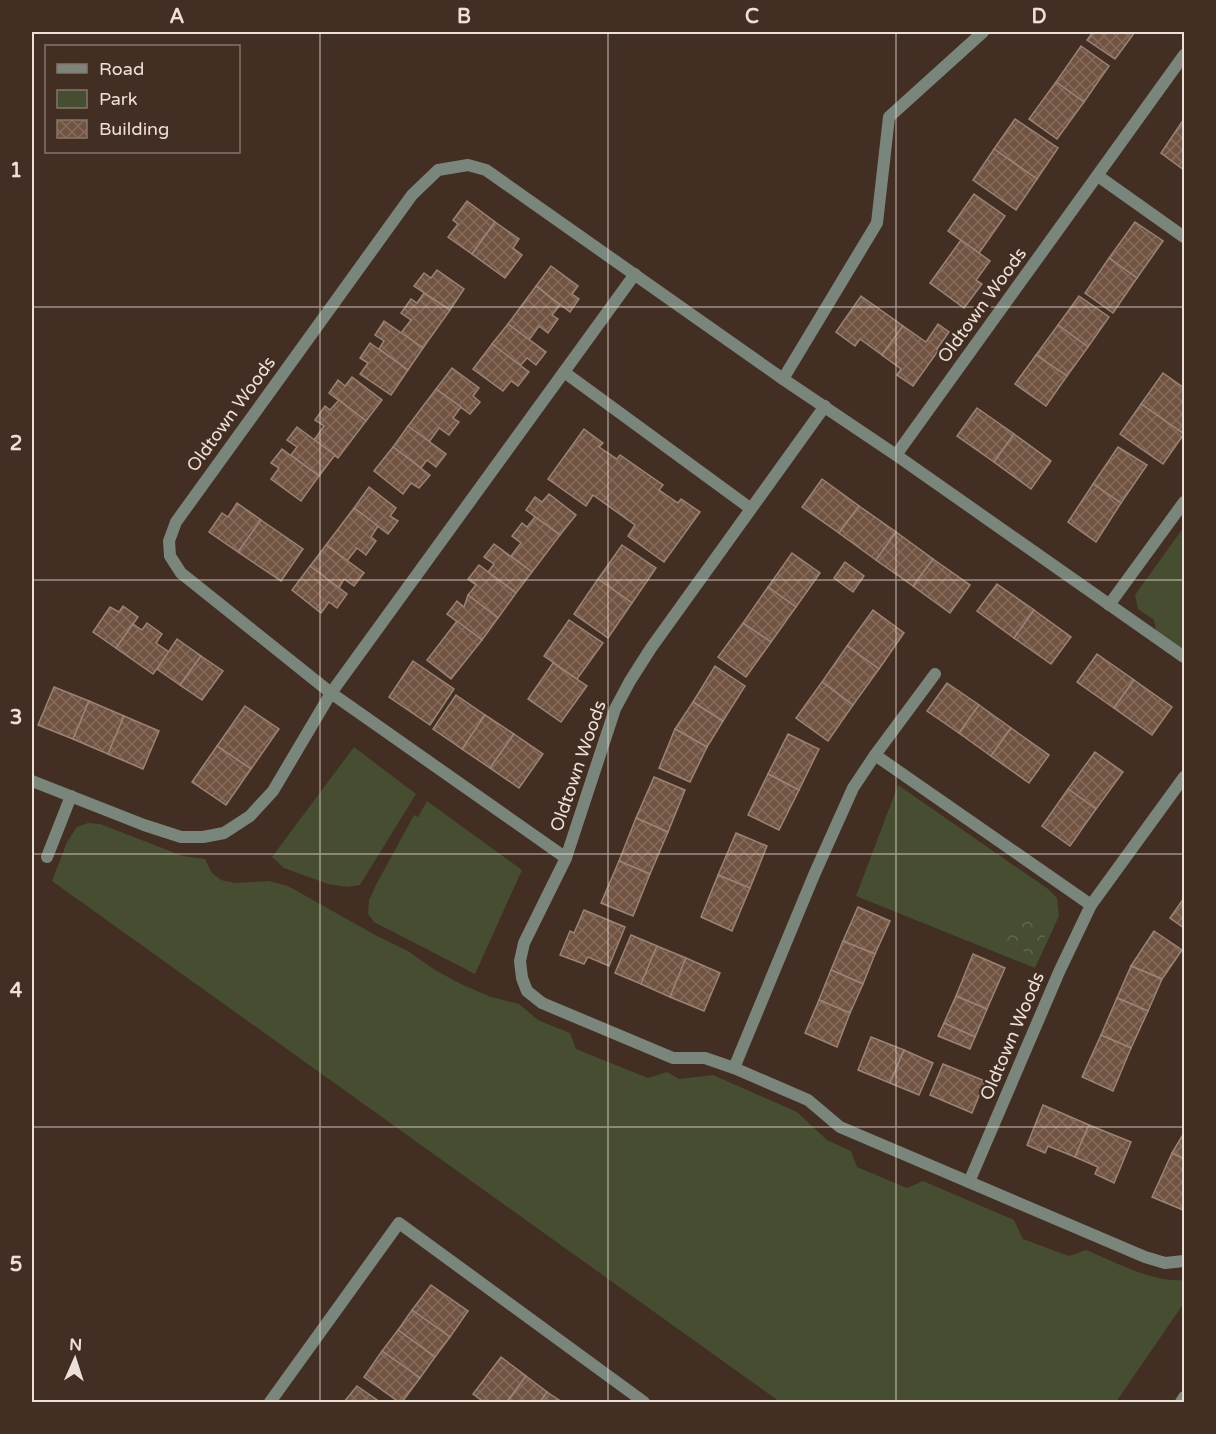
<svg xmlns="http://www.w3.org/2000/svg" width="1216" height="1434" font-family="'Varela Round',sans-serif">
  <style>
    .green { fill: #464d31 }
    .park { fill: url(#park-crowns) }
    .building { fill: url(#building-cross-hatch); stroke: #9b8375; stroke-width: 1.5 }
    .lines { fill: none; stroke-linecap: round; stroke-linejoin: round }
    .minor { stroke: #7a867b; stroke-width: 12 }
    .tertiary { stroke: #7a867b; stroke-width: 12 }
    .grid { fill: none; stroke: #ede0d9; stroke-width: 1.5; stroke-opacity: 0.55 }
    .labels { text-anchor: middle; stroke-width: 5; stroke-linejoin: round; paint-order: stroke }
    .street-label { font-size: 18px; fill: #ede0d9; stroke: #422e22 }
    .neatline { fill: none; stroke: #ede0d9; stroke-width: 2 }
    .grid-label { font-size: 20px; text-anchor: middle; font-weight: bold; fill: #ede0d9 }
  </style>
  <defs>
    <pattern id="park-crowns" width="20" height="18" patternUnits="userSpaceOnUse" patternTransform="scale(1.5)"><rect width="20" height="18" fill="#464d31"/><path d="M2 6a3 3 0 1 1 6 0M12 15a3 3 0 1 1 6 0" fill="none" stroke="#61664e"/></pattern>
    <pattern id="building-cross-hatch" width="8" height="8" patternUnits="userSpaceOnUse" patternTransform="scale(1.5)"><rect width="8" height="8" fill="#715342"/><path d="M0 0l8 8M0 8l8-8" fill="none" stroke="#866b5d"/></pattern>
  </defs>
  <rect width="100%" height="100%" fill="#422e22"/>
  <g class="green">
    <path d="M1184,530V656L1157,636L1154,620L1138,609L1135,595L1181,531Z"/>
    <path d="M354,747L416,794L360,885L347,887L328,884L284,868L272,857Z"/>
    <path d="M898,785L1048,889L1057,898L1059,916L1035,968L856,896Z"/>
    <path d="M427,801L522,870L475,974L374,922L368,914L369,900L377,883L414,815L418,817Z"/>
    <path d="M88,823L100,824L183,856L205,859L212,873L221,880L235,883L269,881L288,886L377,936L408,951L435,970L463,985L491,997L519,1004L538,1020L570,1033L576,1049L648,1078L667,1072L679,1079L713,1075L797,1112L827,1140L851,1151L857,1167L907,1188L923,1181L1014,1220L1023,1239L1069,1256L1086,1250C1116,1262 1152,1283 1184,1280V1303L1116,1402H780L52,881L67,842L77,827Z"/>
  </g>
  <path class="park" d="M1054,912L1037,957L987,936L1020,923Z"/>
  <g class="building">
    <path d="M1093,32H1135L1115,59L1087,40Z"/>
    <path d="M1081,46L1109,66L1084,102L1056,82Z"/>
    <path d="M1056,82L1084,102L1057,139L1029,119Z"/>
    <path d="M1015,119L1058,148L1037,179L994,149Z"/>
    <path d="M1184,119V170L1161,153Z"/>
    <path d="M994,149L1037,179L1016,210L973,180Z"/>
    <path d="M974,194L1005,216L979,253L948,231Z"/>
    <path d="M467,201L495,222L472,254L448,237L458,224L453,220Z"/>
    <path d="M495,222L519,239L513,248L522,255L505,278L472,254Z"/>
    <path d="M1135,222L1163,241L1137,278L1109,258Z"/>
    <path d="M961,240L990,261L976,280L982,284L964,308L930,283Z"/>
    <path d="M1109,258L1137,278L1113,313L1085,293Z"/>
    <path d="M551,266L578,286L572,294L579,299L570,312L536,286Z"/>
    <path d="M437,270L464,289L450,310L414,286L424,273L431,278Z"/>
    <path d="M536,286L560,305L552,315L558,319L548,333L539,326L529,340L508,324Z"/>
    <path d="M424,293L450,310L423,348L401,333L411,320L401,313L411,299L417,303Z"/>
    <path d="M861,296L903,326L882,355L860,339L855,346L836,332Z"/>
    <path d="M1079,296L1109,317L1088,347L1058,325Z"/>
    <path d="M384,321L423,348L408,370L379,349L384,341L375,335Z"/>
    <path d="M508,324L546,352L536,365L527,358L520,366L492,344Z"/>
    <path d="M938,324L949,332L937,349L938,351L913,386L897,375L901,369L882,355L903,326L926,342Z"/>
    <path d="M1058,325L1088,347L1067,376L1036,355Z"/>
    <path d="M370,343L408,370L391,395L360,374L368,363L360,358Z"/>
    <path d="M492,344L529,372L518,386L511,381L503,391L473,369Z"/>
    <path d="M1036,355L1067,376L1046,406L1015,384Z"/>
    <path d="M452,368L479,388L473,396L480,402L470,414L436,389Z"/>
    <path d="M1163,373L1184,388V434L1141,404Z"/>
    <path d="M352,377L382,400L366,421L329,393L338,380L345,386Z"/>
    <path d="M436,389L461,407L453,418L459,422L449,435L439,428L429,442L408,426Z"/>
    <path d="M339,400L366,421L338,458L314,440L324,426L315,420L325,406L330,410Z"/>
    <path d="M1141,404L1184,434L1163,464L1120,434Z"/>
    <path d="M977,408L1014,434L994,462L957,436Z"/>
    <path d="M408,426L446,454L436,467L427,460L421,468L393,447Z"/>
    <path d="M297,427L335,455L319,476L291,455L297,447L287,440Z"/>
    <path d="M584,429L603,443L599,447L617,459L620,455L663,485L659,490L678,503L681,499L700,512L664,562L628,536L635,525L593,495L586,506L548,479Z"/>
    <path d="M1014,434L1051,461L1031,489L994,462Z"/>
    <path d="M393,447L430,475L419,488L411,483L403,494L374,471Z"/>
    <path d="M1118,447L1147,465L1121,503L1093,484Z"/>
    <path d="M282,449L319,476L301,501L271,479L279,468L271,463Z"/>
    <path d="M822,479L859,506L839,533L802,507Z"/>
    <path d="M1093,484L1121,503L1096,542L1068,522Z"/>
    <path d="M369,487L396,508L390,516L398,521L388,534L354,508Z"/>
    <path d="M549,494L576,515L560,535L526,510L535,497L542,502Z"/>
    <path d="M237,503L261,520L238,552L209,532L222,513L228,517Z"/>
    <path d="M859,506L896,532L876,560L839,533Z"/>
    <path d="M354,508L378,526L371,537L376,541L366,555L357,548L347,561L326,545Z"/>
    <path d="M535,517L560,535L532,572L511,556L521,543L512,536L522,523L527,527Z"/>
    <path d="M261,520L303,549L281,581L238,552Z"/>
    <path d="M896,532L933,559L913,586L876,560Z"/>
    <path d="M494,544L532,572L516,593L488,572L494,564L484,557Z"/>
    <path d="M326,545L364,573L354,586L344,579L339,588L310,566Z"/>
    <path d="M622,545L656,568L632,603L598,579Z"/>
    <path d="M792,553L820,573L796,607L768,587Z"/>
    <path d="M933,559L970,585L950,613L913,586Z"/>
    <path d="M845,562L864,576L853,592L834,578Z"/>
    <path d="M479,565L516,593L498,618L468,595L476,585L468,579Z"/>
    <path d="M310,566L347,594L337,608L329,602L321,613L292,590Z"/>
    <path d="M598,579L632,603L608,638L574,614Z"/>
    <path d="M997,584L1034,610L1014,638L977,611Z"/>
    <path d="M768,587L796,607L771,642L743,623Z"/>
    <path d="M468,595L498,618L482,640L447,614L457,601L464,607Z"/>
    <path d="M123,606L138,617L116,648L93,632L110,607L119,612Z"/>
    <path d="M873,610L904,633L879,669L847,646Z"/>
    <path d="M1034,610L1071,637L1051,664L1014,638Z"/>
    <path d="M569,620L603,643L577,679L544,656Z"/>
    <path d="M457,621L482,640L451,679L427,660Z"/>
    <path d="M147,623L162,634L156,643L169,652L153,674L116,648L133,624L142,630Z"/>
    <path d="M743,623L771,642L746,677L718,657Z"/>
    <path d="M177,639L201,656L180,685L157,669Z"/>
    <path d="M847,646L879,669L853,705L822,682Z"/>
    <path d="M1097,654L1134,680L1114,708L1077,682Z"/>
    <path d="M201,656L223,671L202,700L180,685Z"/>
    <path d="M413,661L454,689L430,725L389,697Z"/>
    <path d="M553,663L587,686L561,722L528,699Z"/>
    <path d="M715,666L745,686L723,721L693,702Z"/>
    <path d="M1134,680L1172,707L1152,735L1114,708Z"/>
    <path d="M822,682L853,705L828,741L796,718Z"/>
    <path d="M947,683L979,705L959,733L927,711Z"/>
    <path d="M54,687L89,701L73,739L38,725Z"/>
    <path d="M456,695L485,715L462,749L433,729Z"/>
    <path d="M89,701L124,716L108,754L73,739Z"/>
    <path d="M693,702L723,721L707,747L675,729Z"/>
    <path d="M979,705L1011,728L991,756L959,733Z"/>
    <path d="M245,706L279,729L251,769L217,746Z"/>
    <path d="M485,715L514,734L490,768L462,749Z"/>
    <path d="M124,716L159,731L143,769L108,754Z"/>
    <path d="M1011,728L1049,755L1029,783L991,756Z"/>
    <path d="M675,729L707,747L690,782L659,768Z"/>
    <path d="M514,734L543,754L519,788L490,768Z"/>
    <path d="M788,734L819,749L799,790L768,774Z"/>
    <path d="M217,746L251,769L226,805L192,782Z"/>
    <path d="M1095,752L1123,772L1096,809L1068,789Z"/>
    <path d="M768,774L799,790L779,830L748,815Z"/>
    <path d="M654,777L685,790L668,832L636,818Z"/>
    <path d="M1068,789L1096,809L1070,846L1042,826Z"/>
    <path d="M636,818L668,832L650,874L619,861Z"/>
    <path d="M736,833L767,846L750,888L718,875Z"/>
    <path d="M619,861L650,874L633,916L601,903Z"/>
    <path d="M718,875L750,888L732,931L701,917Z"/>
    <path d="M1184,898V928L1170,918Z"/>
    <path d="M858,907L890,921L875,954L843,941Z"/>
    <path d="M584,910L625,927L609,966L588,957L584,964L560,955L570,931L574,933Z"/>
    <path d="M1154,931L1182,950L1162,979L1131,966Z"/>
    <path d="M631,935L657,946L641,984L615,973Z"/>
    <path d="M843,941L875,954L863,984L831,970Z"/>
    <path d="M657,946L686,958L670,997L641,984Z"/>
    <path d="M973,954L1005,968L987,1009L956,996Z"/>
    <path d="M686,958L720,973L704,1011L670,997Z"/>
    <path d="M1131,966L1162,979L1148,1011L1117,998Z"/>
    <path d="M831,970L863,984L850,1013L819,1000Z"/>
    <path d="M956,996L987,1009L975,1037L944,1023Z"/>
    <path d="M1117,998L1148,1011L1131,1048L1101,1035Z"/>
    <path d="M819,1000L850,1013L837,1047L805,1033Z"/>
    <path d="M944,1023L975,1037L970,1049L938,1036Z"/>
    <path d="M1101,1035L1131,1048L1113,1091L1082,1077Z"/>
    <path d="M871,1037L904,1050L890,1083L858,1070Z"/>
    <path d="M904,1050L933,1063L919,1095L890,1083Z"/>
    <path d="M943,1064L985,1081L972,1113L930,1095Z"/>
    <path d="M1043,1105L1089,1125L1075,1157L1048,1146L1045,1153L1027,1145Z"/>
    <path d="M1089,1125L1131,1142L1114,1183L1095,1174L1098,1167L1075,1157Z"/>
    <path d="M1184,1133V1159L1172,1153Z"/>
    <path d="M1172,1153L1184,1159V1208L1183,1210L1152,1197Z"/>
    <path d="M431,1285L468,1311L450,1337L412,1310Z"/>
    <path d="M412,1310L450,1337L435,1357L398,1330Z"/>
    <path d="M398,1330L435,1357L420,1378L382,1351Z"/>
    <path d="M382,1351L420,1378L402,1402H399L364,1377Z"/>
    <path d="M501,1357L526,1376L507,1402H484L473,1394Z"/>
    <path d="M526,1376L547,1392L540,1402H507Z"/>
    <path d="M357,1386L380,1402H344Z"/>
    <path d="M547,1392L562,1402H540Z"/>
  </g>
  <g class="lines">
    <g class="minor">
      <path d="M1098,176L1184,237"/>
      <path d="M564,372L750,508"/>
      <path d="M783,379L877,223L889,117L983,32"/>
      <path d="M825,406L651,648L630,681L615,709L566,858L524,943L520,961L522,978L527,991L542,1003L673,1058H705L734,1068L808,1100L840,1127L1145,1257L1165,1263L1184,1261"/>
      <path d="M896,455L1184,55"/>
      <path d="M1109,605L1184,502"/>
      <path d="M875,755L1091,905"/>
      <path d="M32,781L144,825L181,837H203L224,833L250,816L273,791L331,693L635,274"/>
      <path d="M47,857L71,796"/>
      <path d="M566,858L331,693L181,573L170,556L169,541L176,522L412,195L438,170L468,165L486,170L783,379L896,455L1184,657"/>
      <path d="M734,1068L814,875L853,788L875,755L935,674"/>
      <path d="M969,1182L1059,972L1091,905L1184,777"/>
      <path d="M270,1402L399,1223L644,1402"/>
    </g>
    <path class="tertiary" d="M1181,1402L1184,1397"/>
  </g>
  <path class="grid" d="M320,32V1402M608,32V1402M896,32V1402M32,307H1184M32,580H1184M32,854H1184M32,1127H1184"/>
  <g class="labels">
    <g class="street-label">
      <text transform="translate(982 305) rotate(-54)" y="6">Oldtown Woods</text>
      <text transform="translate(231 414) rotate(-54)" y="6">Oldtown Woods</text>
      <text transform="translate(578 766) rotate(-71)" y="6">Oldtown Woods</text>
      <text transform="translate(1012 1036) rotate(-67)" y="6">Oldtown Woods</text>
    </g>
  </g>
  <rect width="1216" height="1434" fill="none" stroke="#422e22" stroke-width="66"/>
  <rect x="45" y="45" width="195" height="108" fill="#422e22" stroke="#86756b" stroke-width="1.5"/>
  <rect x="57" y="64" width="30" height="9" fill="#7a867b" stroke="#86756b" stroke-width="1.5"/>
  <text x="99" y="75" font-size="18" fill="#ede0d9">Road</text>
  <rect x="57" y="90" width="30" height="18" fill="#464d31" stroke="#86756b" stroke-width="1.5"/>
  <text x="99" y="105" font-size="18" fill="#ede0d9">Park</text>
  <rect x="57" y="120" width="30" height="18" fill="url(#building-cross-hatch)" stroke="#86756b" stroke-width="1.5"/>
  <text x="99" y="135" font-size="18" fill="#ede0d9">Building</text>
  <g transform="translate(75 1359) rotate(3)" stroke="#422e22" stroke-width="4.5" paint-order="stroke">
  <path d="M0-4.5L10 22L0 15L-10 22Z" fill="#ede0d9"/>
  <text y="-9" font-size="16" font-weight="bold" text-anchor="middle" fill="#ede0d9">N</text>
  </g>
  <rect x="33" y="33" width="1150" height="1368" class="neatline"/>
  <g class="grid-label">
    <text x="177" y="23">A</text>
    <text x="464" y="23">B</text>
    <text x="752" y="23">C</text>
    <text x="1039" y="23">D</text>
    <text x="16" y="177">1</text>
    <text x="16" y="450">2</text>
    <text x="16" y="724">3</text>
    <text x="16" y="997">4</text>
    <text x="16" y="1271">5</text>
  </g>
</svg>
